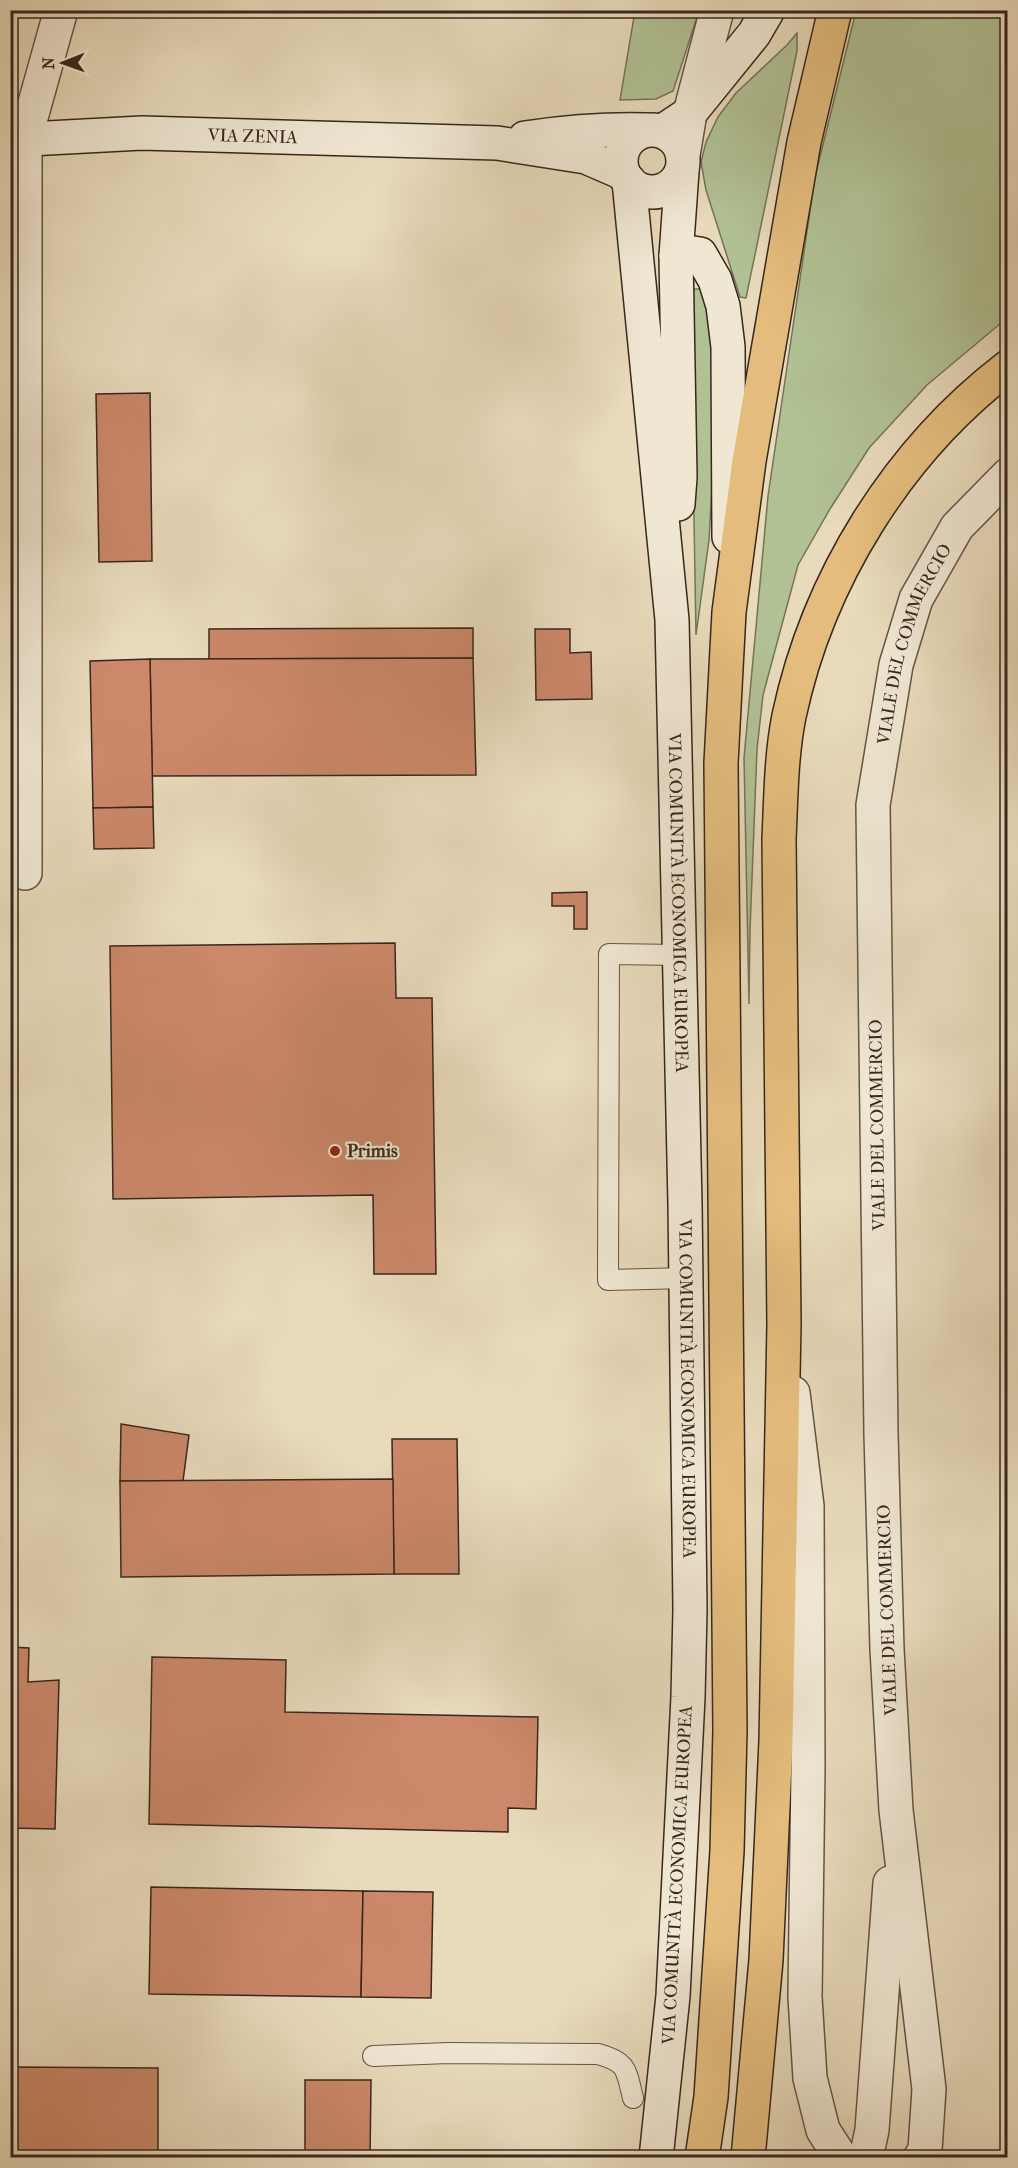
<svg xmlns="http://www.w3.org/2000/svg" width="1018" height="2168" font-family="'IM FELL French Canon',serif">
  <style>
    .green { fill: #b1c194; stroke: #747459; stroke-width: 1.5 }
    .building { fill: #cb886a; stroke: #38271e; stroke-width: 1.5 }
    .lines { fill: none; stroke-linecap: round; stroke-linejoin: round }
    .lane-casing { stroke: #645445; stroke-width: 22 }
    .street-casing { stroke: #645445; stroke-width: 36 }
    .secondary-casing { stroke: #38271e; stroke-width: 36 }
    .primary-casing { stroke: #38271e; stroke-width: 36 }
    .lane { stroke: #f0e7d3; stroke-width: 20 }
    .street { stroke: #f0e7d3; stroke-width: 33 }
    .secondary { stroke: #f0e7d3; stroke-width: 33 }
    .primary { stroke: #e4bd7e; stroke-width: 33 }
    .poi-dot { fill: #8f2418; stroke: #f0e7d3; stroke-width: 2 }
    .labels { text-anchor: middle; stroke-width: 4.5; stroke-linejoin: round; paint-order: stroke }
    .street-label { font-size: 18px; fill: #38271e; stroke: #f0e7d3 }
    .poi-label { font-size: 18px; font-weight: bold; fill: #38271e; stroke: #f0e7d3; text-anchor: start }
  </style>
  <rect width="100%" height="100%" fill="#e8dabb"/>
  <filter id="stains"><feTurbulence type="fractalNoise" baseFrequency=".00333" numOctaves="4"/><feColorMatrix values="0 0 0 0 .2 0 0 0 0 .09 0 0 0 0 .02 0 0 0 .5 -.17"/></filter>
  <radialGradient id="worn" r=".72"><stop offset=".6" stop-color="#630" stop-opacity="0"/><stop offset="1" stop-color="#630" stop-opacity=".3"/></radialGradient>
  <g class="green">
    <path d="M635,11H699L673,91L656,99L620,100Z"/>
    <path d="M856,11H1007V318L927,385L869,448L830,509L798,565L763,695L757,749L750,930L749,1004L744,758L768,496L815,177Z"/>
    <path d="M797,33V51L746,298L740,297L706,190L701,162L706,142L718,117L736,93L787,45Z"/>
    <path d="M690,289H700L709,316L713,346V468L709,540L696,635Z"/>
  </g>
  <g class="building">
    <path d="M150,393L152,561L99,562L96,394Z"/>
    <path d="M473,628V658L209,659V629Z"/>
    <path d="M535,629H570V653L591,652L592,699L536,700Z"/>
    <path d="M473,658L476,775L152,776L150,659Z"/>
    <path d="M150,659L153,807L93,808L90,661Z"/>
    <path d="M153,807L154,848L94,849L93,808Z"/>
    <path d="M587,892V929H574V906H552V893Z"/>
    <path d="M395,943L396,998H432L436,1274H374L373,1195L113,1199L110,946Z"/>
    <path d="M121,1424L189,1435L183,1481H120Z"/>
    <path d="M10,1425H14L15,1596H10Z"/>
    <path d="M392,1439H457L459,1574H394Z"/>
    <path d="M393,1479L394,1574L121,1577L120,1481Z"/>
    <path d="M10,1647L29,1648L28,1682L59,1680L55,1829L10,1828Z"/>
    <path d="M152,1657L286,1660L285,1712L538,1717L536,1809L508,1808V1832L149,1824Z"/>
    <path d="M151,1887L363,1891L361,1997L149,1994Z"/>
    <path d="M363,1891L433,1892L431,1998L361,1997Z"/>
    <path d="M10,2067L158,2068V2158H10Z"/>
    <path d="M305,2080H371L370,2158H305Z"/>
  </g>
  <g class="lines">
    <g class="lane-casing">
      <g id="lane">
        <path d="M680,955L609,954L608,1280L686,1278"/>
        <path d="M373,2056L448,2053L598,2054C628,2062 626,2070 633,2098"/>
      </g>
    </g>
    <g class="street-casing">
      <g id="street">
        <path d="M683,155L690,113L717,10"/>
        <path d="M25,873V139L61,10"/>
        <path d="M793,1393L807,1506L808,1768L805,1997L810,2078L823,2130L841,2158"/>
        <path d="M866,2158L872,2130L890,1883"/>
        <path id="s1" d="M920,2158L925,2150L929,2089L896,1810L887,1649L881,1434L873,805L896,665L916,599L957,527L1008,475"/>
      </g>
    </g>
    <g class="secondary-casing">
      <g id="secondary">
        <circle cx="652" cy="161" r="31"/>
        <path d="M663,131L690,113L754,34L768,10"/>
        <path d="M525,138C566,132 605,129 646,130"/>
        <path id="s2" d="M10,140L142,133L497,143L586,157L623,173"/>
        <path id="s3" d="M629,181L672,620L685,1204L690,1610L688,1697L673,1996L656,2158"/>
        <path d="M676,256L686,252L700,254L715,280L723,306L728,347L729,537"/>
        <path d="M678,504L680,477L676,256L682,171"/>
      </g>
    </g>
    <g class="primary-casing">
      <g id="primary">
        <path d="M702,2158L711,2097L727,1851L730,1730L721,763L729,612L749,461L804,142L835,10"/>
        <path d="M748,2158L766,1960L776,1741L784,1324L779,839C781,798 781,756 789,716C818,580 897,452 1008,367"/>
      </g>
    </g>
    <use href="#lane" class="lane"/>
    <use href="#street" class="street"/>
    <use href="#secondary" class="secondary"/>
    <use href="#primary" class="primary"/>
  </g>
  <circle class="poi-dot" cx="335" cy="1151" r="6"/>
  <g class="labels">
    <g class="street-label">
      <text dy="6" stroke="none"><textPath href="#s2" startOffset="243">VIA ZENIA</textPath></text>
      <text dy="6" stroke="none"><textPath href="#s1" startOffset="1524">VIALE DEL COMMERCIO</textPath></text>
      <text dy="6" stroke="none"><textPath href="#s3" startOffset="724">VIA COMUNITÀ ECONOMICA EUROPEA</textPath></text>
      <text transform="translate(877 1125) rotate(-91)" y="6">VIALE DEL COMMERCIO</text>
      <text dy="6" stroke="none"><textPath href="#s3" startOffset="1210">VIA COMUNITÀ ECONOMICA EUROPEA</textPath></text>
      <text transform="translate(887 1610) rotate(-92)" y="6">VIALE DEL COMMERCIO</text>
      <text transform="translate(677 1875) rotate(-87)" y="6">VIA COMUNITÀ ECONOMICA EUROPEA</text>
    </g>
    <g class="poi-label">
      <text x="347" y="1157">Primis</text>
    </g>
  </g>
  <rect width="1018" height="2168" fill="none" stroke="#e8dabb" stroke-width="36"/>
  <rect x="12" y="12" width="994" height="2144" fill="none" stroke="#38271e" stroke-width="3"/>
  <rect x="18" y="18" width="982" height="2132" fill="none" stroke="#38271e" stroke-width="1.5"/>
  <g transform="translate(63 63) rotate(269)" stroke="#f0e7d3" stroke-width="4.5" paint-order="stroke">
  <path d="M0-4.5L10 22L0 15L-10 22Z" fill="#38271e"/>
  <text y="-9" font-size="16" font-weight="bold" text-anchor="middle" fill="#38271e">N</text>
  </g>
  <rect width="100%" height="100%" filter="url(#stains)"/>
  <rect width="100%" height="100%" fill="url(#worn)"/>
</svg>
